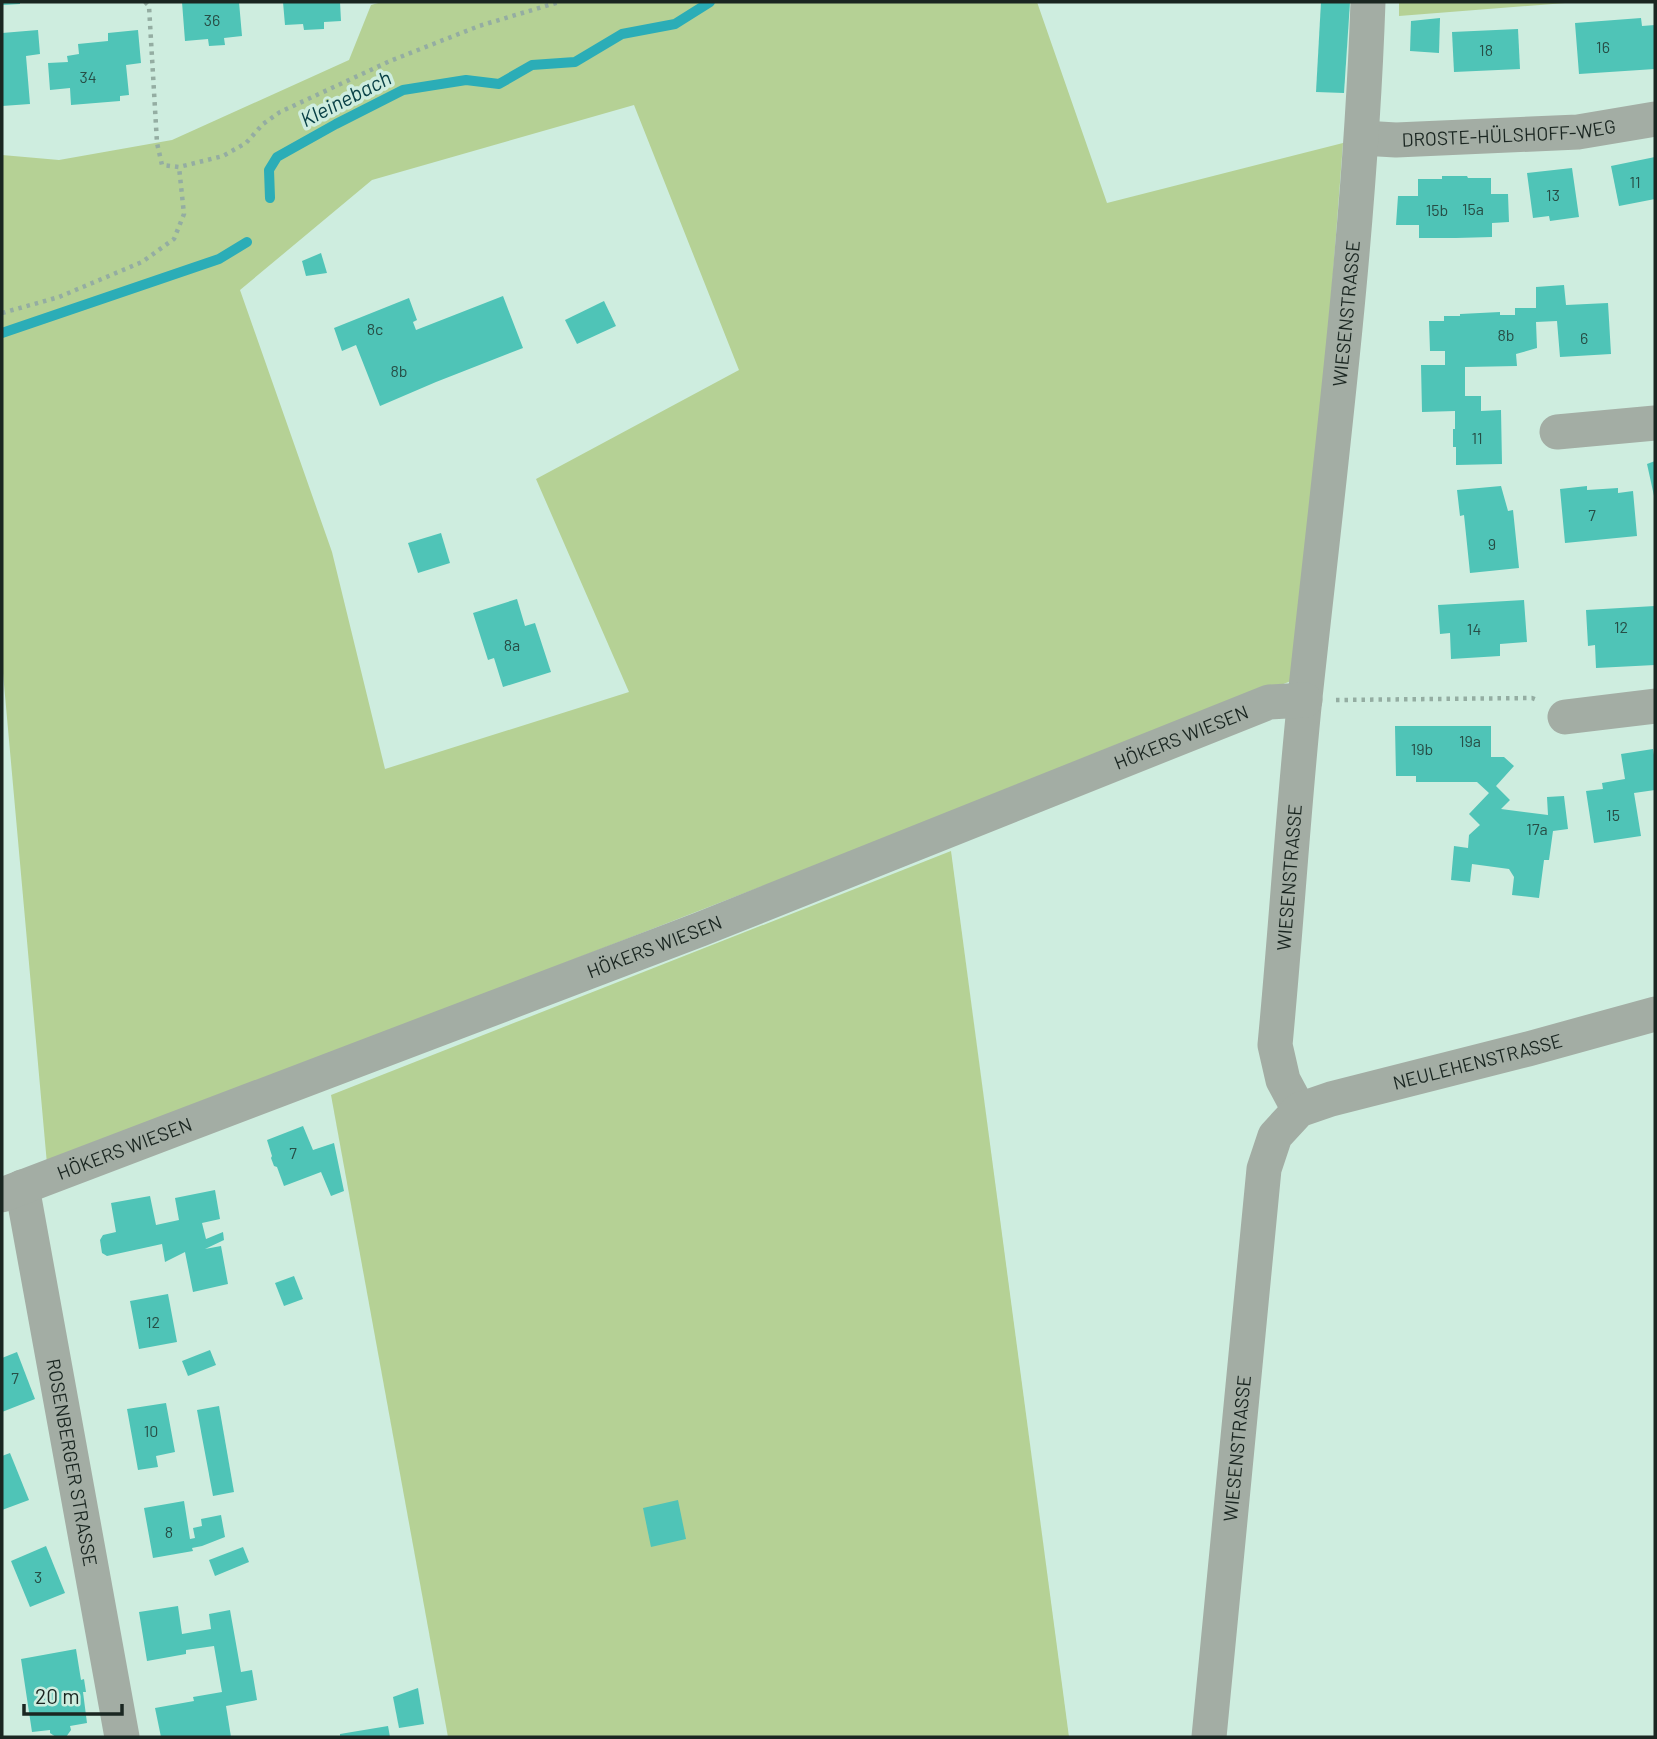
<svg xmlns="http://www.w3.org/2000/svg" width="1657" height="1739" font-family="Barlow,sans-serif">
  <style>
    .green { fill: #b5d195; fill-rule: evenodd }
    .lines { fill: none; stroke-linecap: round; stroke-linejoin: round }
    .stream { stroke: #2badb7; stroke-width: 10 }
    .building { fill: #4fc4b7 }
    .path { stroke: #94ada2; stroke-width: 4.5; stroke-dasharray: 3.5 5; stroke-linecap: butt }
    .street { stroke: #a3ada4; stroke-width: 35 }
    .labels { text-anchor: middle; stroke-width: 7; stroke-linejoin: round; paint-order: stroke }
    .number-label { font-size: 16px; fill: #274e46 }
    .street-label { font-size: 19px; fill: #1a2621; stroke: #ceeddf }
    .water-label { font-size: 21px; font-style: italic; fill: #0a4247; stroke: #ceeddf }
  </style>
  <rect width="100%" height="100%" fill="#ceeddf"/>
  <g class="green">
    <path d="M382,2H1037L1107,203L1343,143L1325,379L1291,681L47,1164L2,662V155L59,160L172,140L349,60L371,5ZM634,105L739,370L536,479L629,692L385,769L332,552L240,290L372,180Z"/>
    <path d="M1399,2H1578L1399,16Z"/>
    <path d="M951,851L1069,1737H448L331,1095Z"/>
  </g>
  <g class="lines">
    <g class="stream">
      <path d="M270,198L269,170L277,157L336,124L403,90L466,80L499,84L532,65L575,62L622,34L675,24L710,2"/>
      <path d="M2,333L219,259L247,242"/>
    </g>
  </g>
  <g class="building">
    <path d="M2,2H20V4L3,5Z"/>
    <path d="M182,2H239L242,36L224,38L225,45L209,46L208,39L185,41Z"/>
    <path d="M283,2H340L341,21L324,22V29L304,30L303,24L285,25Z"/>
    <path d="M1321,2H1350L1344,93L1316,92Z"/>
    <path d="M1440,18L1439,53L1410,51L1411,21Z"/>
    <path d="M1641,18L1642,26L1655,25V69L1579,74L1575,23Z"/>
    <path d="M1518,29L1520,69L1454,72L1452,32Z"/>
    <path d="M38,30L40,54L26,56L30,104L2,106V33Z"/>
    <path d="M138,30L141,63L126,65L129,95L120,96V101L71,105L70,88L50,90L48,63L68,62L67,56L79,54L78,44L108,41V33Z"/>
    <path d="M1655,157V199L1619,206L1611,166Z"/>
    <path d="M1572,168L1579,217L1550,221L1549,216L1533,218L1527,173Z"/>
    <path d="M1442,176H1467L1468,178H1491V194H1508L1509,222L1492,223V237L1456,238H1419V225H1396L1398,196H1418V179H1442Z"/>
    <path d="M321,253L327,273L306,276L302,261Z"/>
    <path d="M1564,285L1566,305L1608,303L1611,354L1560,357L1557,321L1536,322L1537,348L1516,354L1517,366L1465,367V396H1481V411L1501,410L1502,464L1456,465V447H1453V429H1455V411L1422,412L1421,365H1445V351H1430L1429,321H1444V316H1460V314L1500,312V315H1515V308H1536V287Z"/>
    <path d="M503,296L523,348L436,382L380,406L356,345L342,351L334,328L409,298L417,320L413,322L416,330Z"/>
    <path d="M604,301L616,326L577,344L565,320Z"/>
    <path d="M1655,461V496H1654L1647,464Z"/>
    <path d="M1501,486L1508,511L1513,510L1519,568L1470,573L1464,515L1460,516L1457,490Z"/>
    <path d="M1587,486V490L1618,488V493L1633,491L1637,536L1565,543L1560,489Z"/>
    <path d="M441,533L450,563L418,573L408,543Z"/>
    <path d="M517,599L525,626L535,623L551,672L503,687L494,658L488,660L473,613Z"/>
    <path d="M1524,600L1527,642L1500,644V656L1451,659L1450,633L1440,634L1438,605Z"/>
    <path d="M1655,606V665L1596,668L1595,645L1588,646L1586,610Z"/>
    <path d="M1395,726H1491V757H1504L1514,766L1496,786L1510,800L1501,809L1548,815L1547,797L1564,796L1568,829L1553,831L1549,860H1544L1539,898L1512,895L1514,877L1509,869L1472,864L1470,882L1451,880L1454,846L1468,848L1469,835L1480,825L1469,814L1489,793L1477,782H1416V776H1396Z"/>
    <path d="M1653,749L1655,761V790L1634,793L1641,836L1594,843L1586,791L1603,789L1602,783L1625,779L1621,754Z"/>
    <path d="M303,1126L313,1150L334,1143L344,1191L331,1196L321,1172L284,1186L277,1167L274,1166L271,1158L272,1156L267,1140Z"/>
    <path d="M215,1190L220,1219L202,1223L206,1239L223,1232L224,1240L205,1249L221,1246L228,1284L193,1292L185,1252L165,1262L162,1244L107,1256L102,1253L100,1240L103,1235L116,1232L111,1203L150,1196L156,1225L179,1220L175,1198Z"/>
    <path d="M294,1276L303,1299L284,1306L275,1283Z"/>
    <path d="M168,1294L177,1342L139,1349L130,1301Z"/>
    <path d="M210,1350L216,1365L188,1376L182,1361Z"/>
    <path d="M17,1352L35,1399L2,1412V1358Z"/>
    <path d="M166,1403L175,1452L156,1456L158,1467L138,1470L127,1409Z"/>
    <path d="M219,1406L234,1492L213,1496L197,1410Z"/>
    <path d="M10,1453L29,1500L2,1510V1456Z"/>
    <path d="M678,1500L686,1539L651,1547L643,1508Z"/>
    <path d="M184,1501L190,1539L195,1538L193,1528L202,1526L201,1519L221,1515L225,1537L202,1546L192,1548L193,1551L153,1558L144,1508Z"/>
    <path d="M46,1546L65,1593L30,1607L11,1561Z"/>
    <path d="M243,1547L249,1562L215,1576L209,1560Z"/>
    <path d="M178,1606L182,1634L211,1629L209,1614L230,1610L241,1672L252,1670L257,1700L226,1706L231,1737H161L155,1708L194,1701L193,1697L222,1692L214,1646L186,1650V1654L147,1661L139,1612Z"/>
    <path d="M76,1649L81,1680L84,1679L86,1692H83L87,1723L70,1726L71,1730L66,1737H56L50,1733V1730L32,1732L21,1659Z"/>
    <path d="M418,1688L424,1724L399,1728L393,1697Z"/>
    <path d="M388,1726L390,1737H340V1734Z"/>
  </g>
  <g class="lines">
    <g class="path">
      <path d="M145,2L149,6L157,143L162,165L179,167L223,156L246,143L263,124L280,112L390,61L479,26L559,2"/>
      <path d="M2,313L59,297L142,262L174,239L184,214L179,167"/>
      <path d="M1336,700L1532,698L1537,700"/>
    </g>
    <g class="street">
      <path id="s1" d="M1362,138L1396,140L1578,132L1655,119"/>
      <path d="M1557,432L1655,423"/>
      <path d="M1565,717L1655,706"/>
      <path id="s2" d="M1299,1110L1283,1080L1275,1045C1286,929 1293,813 1305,697C1330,466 1360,234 1368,2"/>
      <path id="s3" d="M22,1187L122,1737"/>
      <path id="s4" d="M2,1195L701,929L1269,702L1305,700"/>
      <path id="s5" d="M1209,1737L1264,1169L1275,1136L1299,1110L1331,1099L1528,1049L1655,1014"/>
    </g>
  </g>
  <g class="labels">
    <g class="number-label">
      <text x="212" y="26">36</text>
      <text x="1603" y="53">16</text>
      <text x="1486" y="56">18</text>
      <text x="88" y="83">34</text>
      <text x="1635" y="188">11</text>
      <text x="1553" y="201">13</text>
      <text x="1473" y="215">15a</text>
      <text x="1437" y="216">15b</text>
      <text x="375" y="335">8c</text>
      <text x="1506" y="341">8b</text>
      <text x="1584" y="344">6</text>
      <text x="399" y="377">8b</text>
      <text x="1477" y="444">11</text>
      <text x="1592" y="521">7</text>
      <text x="1492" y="550">9</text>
      <text x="1621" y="633">12</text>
      <text x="1474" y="635">14</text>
      <text x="512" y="651">8a</text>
      <text x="1470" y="747">19a</text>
      <text x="1422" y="755">19b</text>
      <text x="1613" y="821">15</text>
      <text x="1537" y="835">17a</text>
      <text x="293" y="1159">7</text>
      <text x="153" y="1328">12</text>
      <text x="15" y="1384">7</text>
      <text x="151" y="1437">10</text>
      <text x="169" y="1538">8</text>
      <text x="38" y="1583">3</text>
    </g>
    <g class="street-label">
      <text dy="7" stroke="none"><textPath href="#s1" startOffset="147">DROSTE-HÜLSHOFF-WEG</textPath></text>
      <text dy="7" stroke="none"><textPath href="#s2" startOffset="805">WIESENSTRASSE</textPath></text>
      <text dy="7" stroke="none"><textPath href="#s4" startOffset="1265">HÖKERS WIESEN</textPath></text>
      <text dy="7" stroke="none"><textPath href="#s2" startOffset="238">WIESENSTRASSE</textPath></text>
      <text dy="7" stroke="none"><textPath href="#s4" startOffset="698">HÖKERS WIESEN</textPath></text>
      <text dy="7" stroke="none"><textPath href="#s5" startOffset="826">NEULEHENSTRASSE</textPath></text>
      <text dy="7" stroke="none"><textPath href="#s4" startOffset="131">HÖKERS WIESEN</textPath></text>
      <text dy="7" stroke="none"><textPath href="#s5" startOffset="290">WIESENSTRASSE</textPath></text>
      <text dy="7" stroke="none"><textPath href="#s3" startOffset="280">ROSENBERGER STRASSE</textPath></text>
    </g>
    <g class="water-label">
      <text transform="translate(346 99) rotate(-27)" y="7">Kleinebach</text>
    </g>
  </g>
  <rect width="1657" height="1739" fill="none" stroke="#1a2621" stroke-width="7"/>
  <path d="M24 1704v10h98v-10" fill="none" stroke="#1a2621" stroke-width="3.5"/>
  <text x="35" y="1704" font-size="21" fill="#1a2621" stroke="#ceeddf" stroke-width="5" paint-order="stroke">20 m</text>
</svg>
